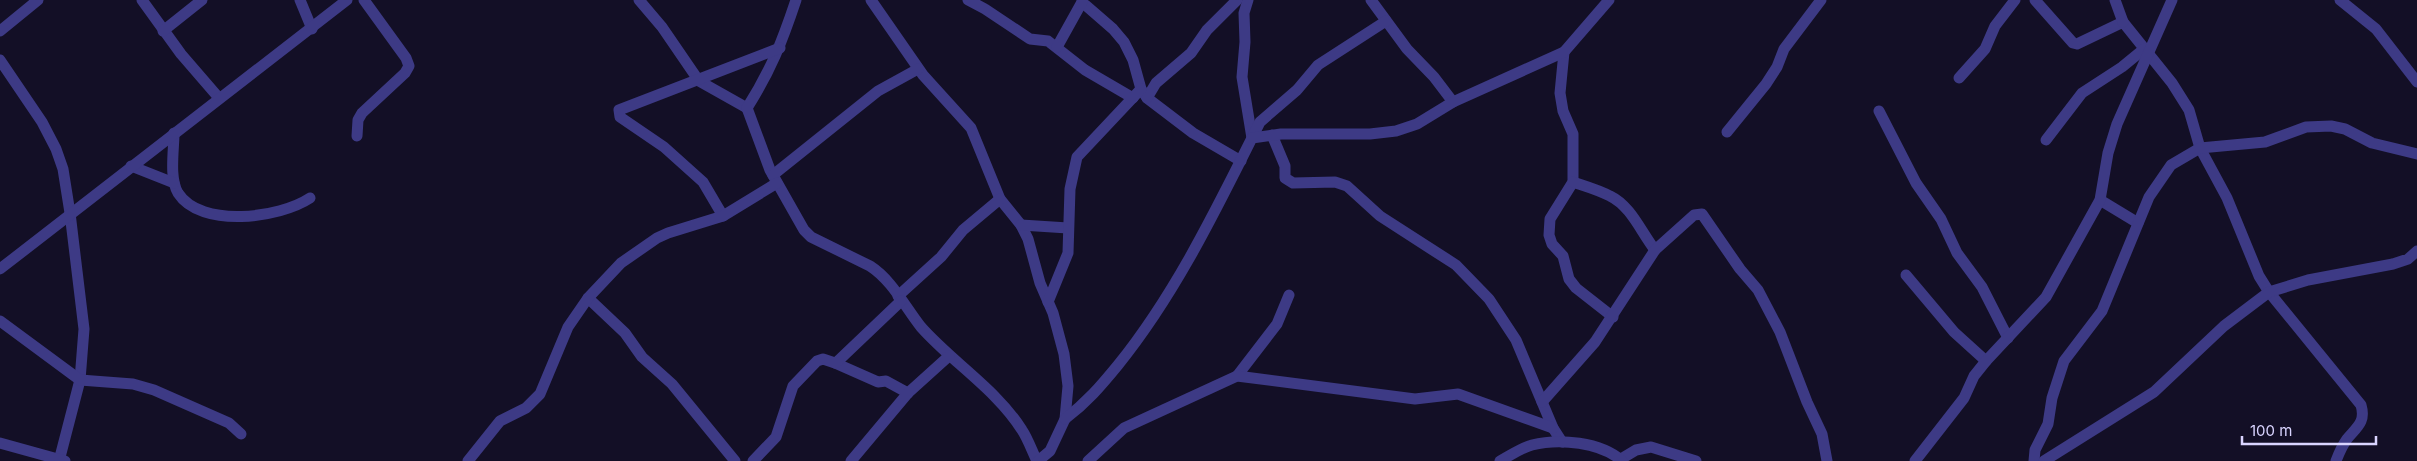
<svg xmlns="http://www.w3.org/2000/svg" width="2417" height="461" font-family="Inter,sans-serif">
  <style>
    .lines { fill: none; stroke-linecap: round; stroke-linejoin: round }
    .minor { stroke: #3d3a85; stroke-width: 11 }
  </style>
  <rect width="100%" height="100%" fill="#130f26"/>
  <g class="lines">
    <g class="minor">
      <path d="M142,0L181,54L219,98"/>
      <path d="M300,0L312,29"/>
      <path d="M639,0L662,27L699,81L747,108"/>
      <path d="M796,0C782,42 771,70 747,108L770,170L804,230L811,237L870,266C892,280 905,307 921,327C953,363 996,389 1022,430C1028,439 1032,451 1037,461"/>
      <path d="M871,0L923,75L971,128L1000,199L1021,225L1028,239L1040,283L1053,313L1064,354L1068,386L1065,419L1050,451L1038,461"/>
      <path d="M968,0L985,9L1030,39L1048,41L1085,70L1133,98"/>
      <path d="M1083,0L1082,2L1113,29L1124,42L1133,60L1141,89L1147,98L1193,133L1241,161"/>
      <path d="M1248,0L1244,13L1245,42L1242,77L1252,138"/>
      <path d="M1371,0L1407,49L1434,77L1453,102"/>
      <path d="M2035,0L2073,43L2077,44L2123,22L2172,83L2189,110L2200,148L2227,198L2259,276L2269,292L2361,405C2366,422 2357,427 2347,439C2342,446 2339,453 2336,461"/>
      <path d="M2115,0L2123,22"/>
      <path d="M2340,0L2376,29L2417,82"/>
      <path d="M0,31L38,0"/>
      <path d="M163,31L202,0"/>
      <path d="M1057,47L1082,2"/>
      <path d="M1564,52L1560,93L1563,111L1573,134V182L1550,219L1549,235L1552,244L1563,256L1569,279L1576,288L1613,317"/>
      <path d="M0,60L42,122L56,149L63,169L70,213L84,329L80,380L59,461"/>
      <path d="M1959,78L1985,49L1995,26L2015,0"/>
      <path d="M1147,98L1156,83L1191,53L1207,30L1237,0"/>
      <path d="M1879,111L1916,183L1941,219L1957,253L1982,287L2008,338"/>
      <path d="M1727,132L1766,84L1777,67L1784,49L1821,0"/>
      <path d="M174,133C174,150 169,178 178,193C201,229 280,218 310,198"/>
      <path d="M1272,135L1285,166V178L1293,183L1335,182L1347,186L1380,216L1456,265L1489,299L1516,340L1553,428L1562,442"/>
      <path d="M357,136L358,120L362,113L405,73L409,66L406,58L364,0"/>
      <path d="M1252,138L1260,122L1297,90L1318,65L1386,21"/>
      <path d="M2046,140L2082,93L2122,67L2144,49"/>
      <path d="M131,166L174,183"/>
      <path d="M773,175L878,91L918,69"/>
      <path d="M1573,182C1585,186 1599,190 1610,196C1631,206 1641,232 1655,250"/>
      <path d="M2100,200L2138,223"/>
      <path d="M723,216L703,182L664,147L620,117L619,110L780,48"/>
      <path d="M1021,225L1068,228"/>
      <path d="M0,269L347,0"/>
      <path d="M1906,275L1954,332L1986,361"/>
      <path d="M898,296L941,257L963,230L1000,199"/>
      <path d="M588,298L625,333L642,357L672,384L735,461"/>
      <path d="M1048,302L1068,253L1070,189L1077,157L1141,89"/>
      <path d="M0,321L80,380L133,384L154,390L229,423L241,434"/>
      <path d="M835,363L878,382L886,381L908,393"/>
      <path d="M1237,376L1277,324L1289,295"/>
      <path d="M1542,402L1595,342L1655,250L1694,215L1702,214L1740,269L1758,290L1780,332L1807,402L1822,434L1827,461"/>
      <path d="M1065,419C1087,402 1100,387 1118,365C1173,297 1213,216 1252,138L1281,134H1370L1396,131L1417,124L1453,102L1564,52L1609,0"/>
      <path d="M0,443L65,461"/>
      <path d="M1621,459L1636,450L1651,447L1696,461"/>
      <path d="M468,461L500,421L526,408L540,394L568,327L588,298L621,263L657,238L668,233L723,216L777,183"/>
      <path d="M753,461L776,437L793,386L817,361L823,359L835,363L838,361L901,301"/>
      <path d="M851,461L908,393L949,356"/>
      <path d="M1088,461L1124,428L1237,376L1415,399L1458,394L1553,428"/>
      <path d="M1500,461C1511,455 1521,448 1532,445C1559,438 1601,442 1622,461"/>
      <path d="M1915,461L1964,398L1974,376L1986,361L2046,297L2100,200L2108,153L2117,124L2172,0"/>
      <path d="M2034,461L2035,450L2048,424L2052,398L2064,361L2102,311L2149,197L2171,165L2200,148L2265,142L2306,127L2331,126L2345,129L2372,143L2417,154"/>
      <path d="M2044,461L2154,392L2224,326L2269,292L2308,280L2393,264L2408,259L2417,251"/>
    </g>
  </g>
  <path d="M2242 436v8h134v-8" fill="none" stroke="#d9d4ff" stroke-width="2.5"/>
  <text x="2250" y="436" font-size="15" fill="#d9d4ff" stroke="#130f26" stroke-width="4" paint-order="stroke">100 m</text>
</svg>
